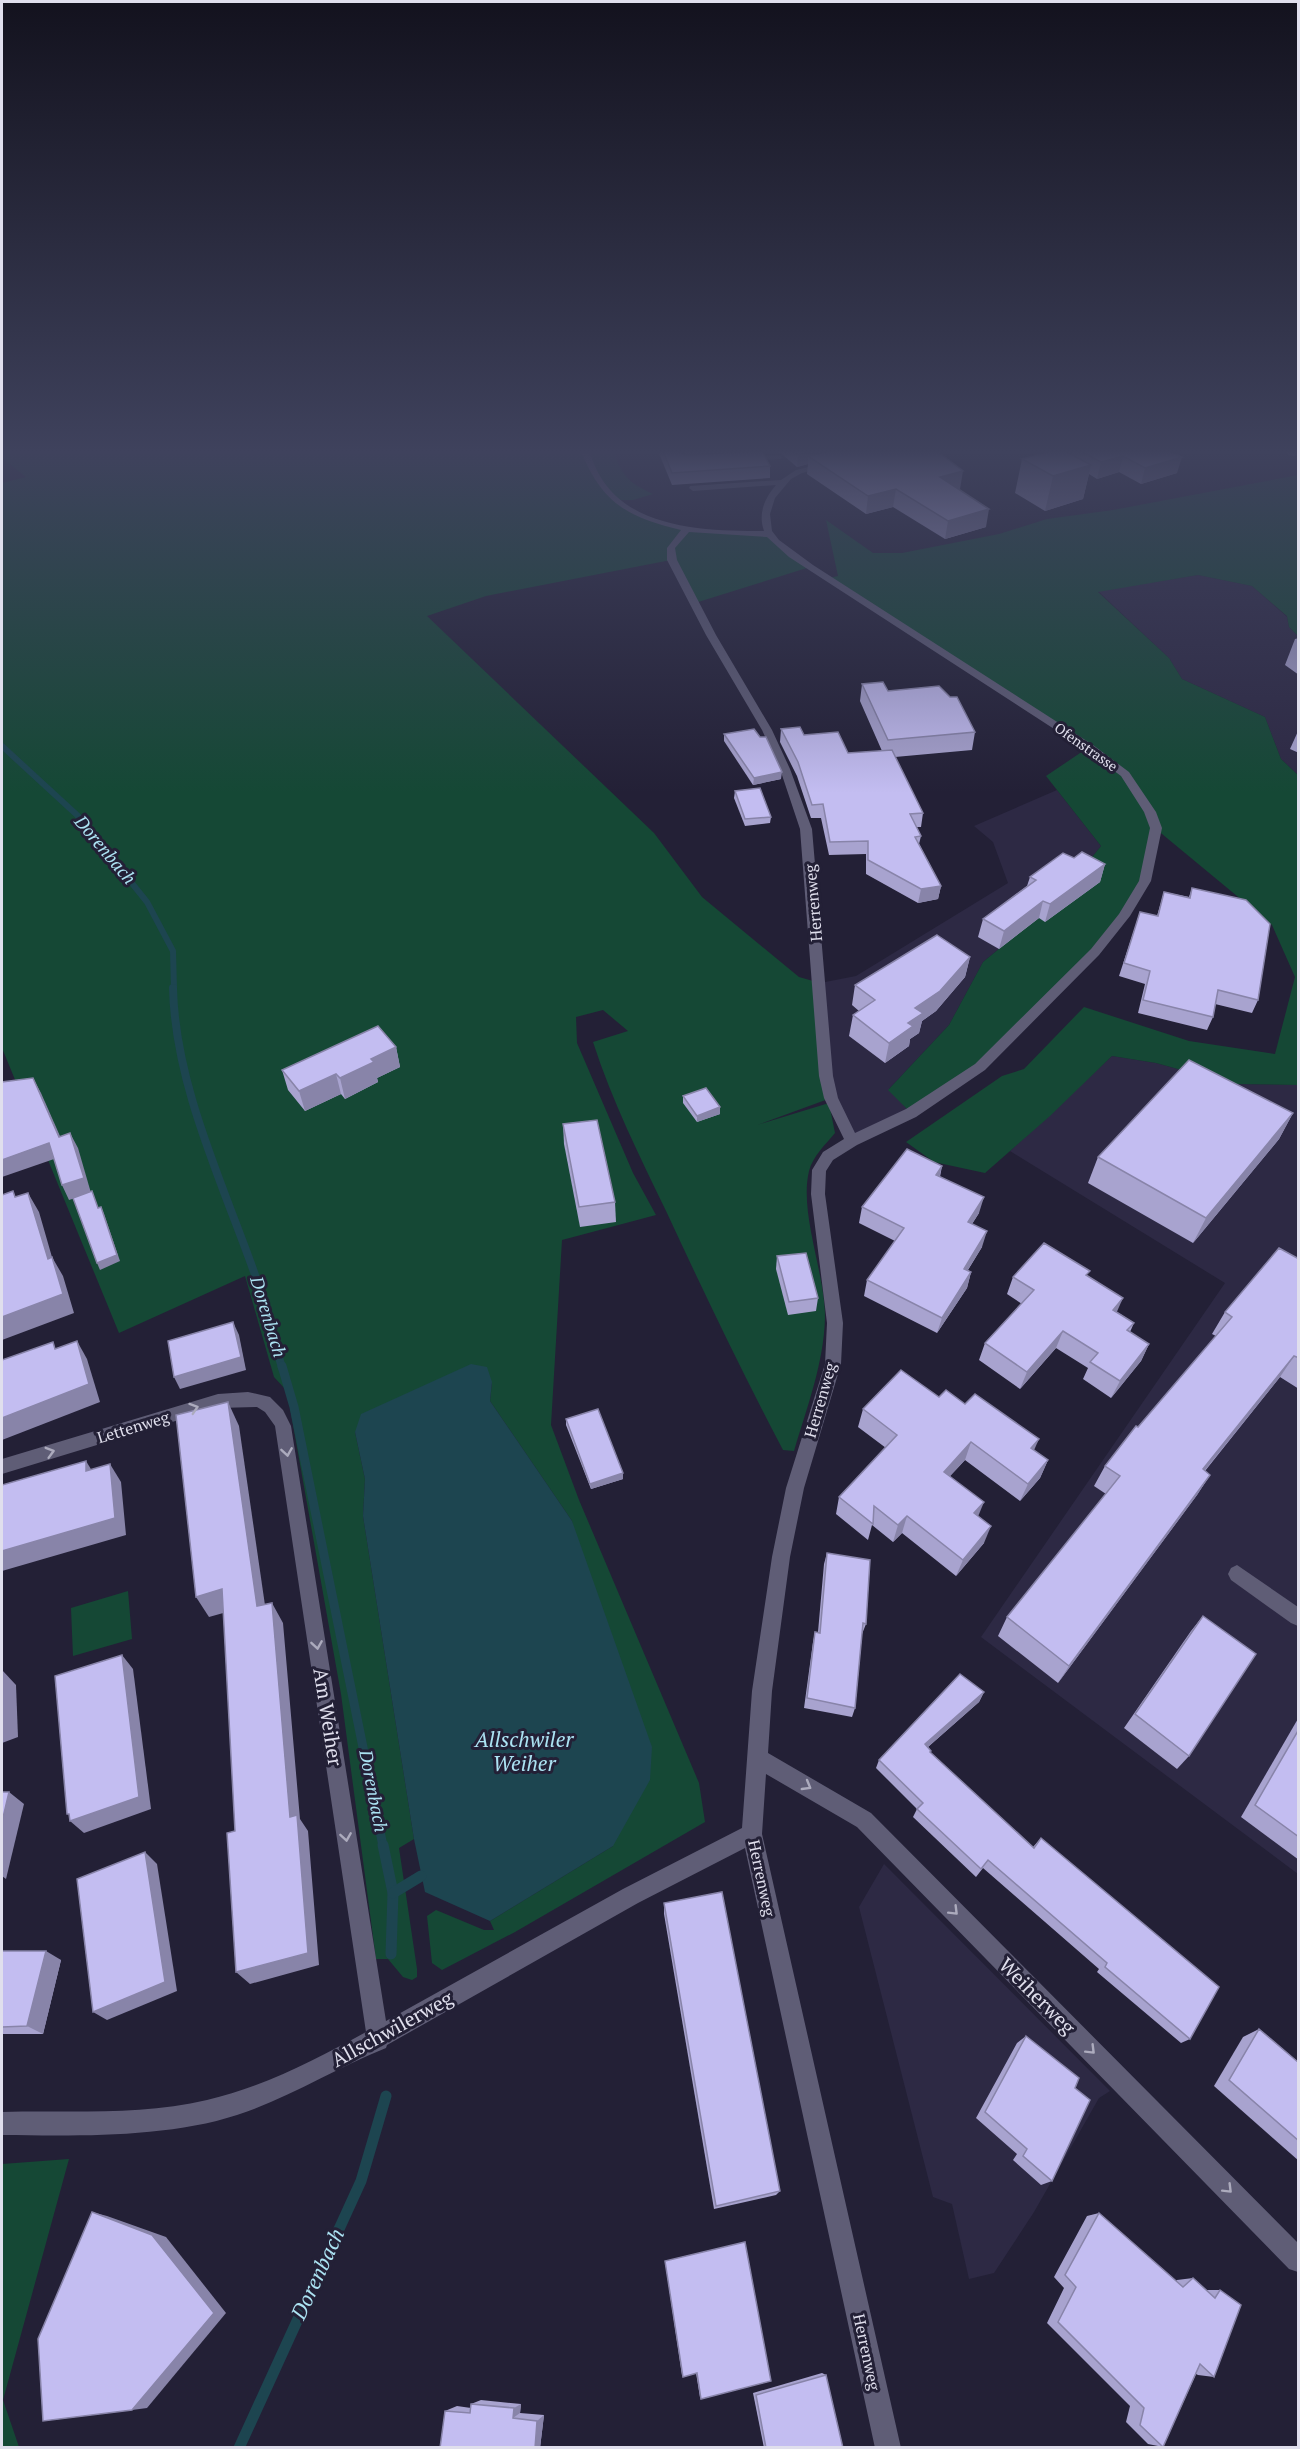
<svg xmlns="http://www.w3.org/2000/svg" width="1300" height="2449" font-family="'PT Serif',serif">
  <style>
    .built { fill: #2d2944 }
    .green { fill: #154835 }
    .water { fill: #1d4550 }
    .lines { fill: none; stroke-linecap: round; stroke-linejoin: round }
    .stream-far3 { stroke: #1d4550; stroke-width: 6 }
    .stream-far2 { stroke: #1d4550; stroke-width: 8 }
    .stream-far1 { stroke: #1d4550; stroke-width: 9 }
    .stream { stroke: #1d4550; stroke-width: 11 }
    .minor { fill: #5f5d76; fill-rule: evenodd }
    .wall { fill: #a8a3cf }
    .shaded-wall { fill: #8884a9 }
    .building { fill: #c3bdf1; stroke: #8884a9; stroke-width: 1.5 }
    .oneway { stroke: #acabbd }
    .labels { text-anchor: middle; stroke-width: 6; stroke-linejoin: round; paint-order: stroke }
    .far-street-label { font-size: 14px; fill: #e0dfed; stroke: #232036 }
    .street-label { font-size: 16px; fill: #e0dfed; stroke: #232036 }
    .water-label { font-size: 18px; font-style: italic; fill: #ace3f3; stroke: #232036 }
    .near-street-label { font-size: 20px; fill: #e0dfed; stroke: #232036 }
    .near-water-label { font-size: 21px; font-style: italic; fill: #ace3f3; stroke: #232036 }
  </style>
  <rect width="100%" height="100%" fill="#232036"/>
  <g class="built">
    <path d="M1198,575L1252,586L1287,617L1289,627L1298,636V775L1281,759L1265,717L1182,679L1169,658L1098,591Z"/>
    <path d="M1057,790L1101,846L1055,903L983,962L949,1025L889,1089L911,1113L852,1141L831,1098L820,983L856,976L1008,883L993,842L974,826Z"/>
    <path d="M1112,1056L1156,1063L1232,1084L1298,1085V1874L981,1637L1225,1283L1010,1151Z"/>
    <path d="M884,1864L1110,2091L1099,2098L1034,2212L994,2273L969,2279L952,2204L933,2197L859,1907Z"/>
  </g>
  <g class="green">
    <path d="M2,451H613C622,476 629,483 653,494L633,500H617L634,512L686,529L770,534L810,567L695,603L671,560L486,596L427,616L654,833L702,897L799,977L820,983L831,1098L757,1125L829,1103L835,1133C825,1145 813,1156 809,1171C799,1213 825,1273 825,1317C824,1363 807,1407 794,1451L783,1450C742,1372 704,1293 667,1213C640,1157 612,1101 593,1042L628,1031L603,1010L576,1017L577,1043L633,1173L656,1215L562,1240L551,1425L579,1500L699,1783L705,1822L515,1932L442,1970L432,1963L427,1916L436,1910L484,1930H494L490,1921L613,1846L572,1521L490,1401L492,1382L355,1432L365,1479L363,1516L414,1839L399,1848L417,1969V1977L412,1980L403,1977L388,1959H376L341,1694L287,1391L274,1377L245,1276L119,1333L2,1048V483L26,477L2,458Z"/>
    <path d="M1298,475V636L1289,627L1287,616L1252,586L1198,575L1098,592L1169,658L1182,679L1265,717L1281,759L1298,775V1085L1232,1084L1156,1063L1112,1056L1050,1116L985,1173L934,1162L906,1142L1002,1076L1024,1069L1084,1007L1189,1041L1275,1054L1295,977L1272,925L1156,829L1145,881L1124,916L980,1067L911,1113L888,1090L949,1025L983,962L1055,903L1101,846L1046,776L1089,747L829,578L838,576L826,520L873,553H902L999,534L1047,519L1113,510Z"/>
    <path d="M128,1591L132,1639L73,1656L71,1608Z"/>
    <path d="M69,2159L3,2400L19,2447H2V2164Z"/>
  </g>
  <path class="water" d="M471,1364L487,1367L492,1382L490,1401L572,1521L652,1747L650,1780L613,1846L490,1921L425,1892L414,1839L363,1516L365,1479L355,1432L361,1414Z"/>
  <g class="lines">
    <path class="stream-far3" d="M2,746L77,815L147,902L173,951L174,989"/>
    <path class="stream-far2" d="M173,988C175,1084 222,1182 254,1272C265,1303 273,1336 282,1368"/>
    <path class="stream-far1" d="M282,1366L294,1407L383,1846"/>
    <g class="stream">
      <path d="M383,1845L393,1893L391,1954"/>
      <path d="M393,1893L421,1876"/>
      <path d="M239,2448L361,2181L386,2096"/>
    </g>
    <g class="minor">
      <path d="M581,451H589C592,459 595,468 600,476C631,530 710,531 764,531C758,514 764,499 776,485L693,491L689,488L690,486L781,480L796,470L830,462V466L802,473L791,479L775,498L770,514L772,531L779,540L813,565L1093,745L1129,772L1156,812L1162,828L1151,881L1130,916L1099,955L985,1070L916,1117L857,1145L833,1160L826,1171L825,1194L843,1323L841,1364L804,1488L790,1557L772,1691L768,1753L871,1813L1298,2243V2272L1289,2269L857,1827L766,1774L762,1834L901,2448H875L745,1848L638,1903L387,2045L386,2048C336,2068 289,2098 237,2115C167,2138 75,2136 2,2135V2112C69,2110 141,2116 207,2100C263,2087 315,2060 366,2032L275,1426L265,1412L257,1407L218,1408L2,1474V1459L218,1394L248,1392L270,1397L283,1410L291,1426L386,2021L623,1889L742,1828L752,1691L772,1557L786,1488L825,1364L827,1323L811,1194L812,1170L823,1152L844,1139L824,1098L819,1076L800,829L780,769L762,730L706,635L667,560V548L681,530C627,517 602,503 581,451ZM689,532L767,537L789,557L1085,749L1121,776L1144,812L1150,828L1139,881L1119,914L1091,949L975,1064L906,1109L855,1133L838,1098L833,1076L812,829L790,769L772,730L716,635L677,560L675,548Z"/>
      <path d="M778,455L782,457L781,459L747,461L743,459L747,457Z"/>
      <path d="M1237,1565L1298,1607V1626L1291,1623L1231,1580L1228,1574L1231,1568Z"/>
    </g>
  </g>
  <g class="wall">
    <path d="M658,451H762L770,466V478L672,485Z"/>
    <path d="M776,451H937L960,489L959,490L986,527L945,539L893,507L866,514L807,474L808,464L797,467L783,455Z"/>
    <path d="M1047,451H1169L1177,473L1141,484L1119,472L1097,479L1089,474L1083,499L1045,511L1015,493L1022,459L1049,452Z"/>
    <path d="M1278,451H1299V454L1294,456Z"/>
    <path d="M1299,638V675L1285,665L1295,639Z"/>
    <path d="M862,684L888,691L975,732L972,750L895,757L923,813L921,827H916L921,836L919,844L941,886L938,899L918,903L866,874V854L829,855L821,818H811L797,776L780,742L781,729L804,735L848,753L882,751L860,701Z"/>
    <path d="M1299,729V753L1290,749Z"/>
    <path d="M724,734L781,779L753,785L724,741Z"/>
    <path d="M735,791L771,817L770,823L745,826L734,798Z"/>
    <path d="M1074,858L1105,864L1100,882L1045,922L1039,918L999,949L978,937L983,919L1027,886L1030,877Z"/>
    <path d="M1192,888L1258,1000L1252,1013L1215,1004L1213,1017L1207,1030L1138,1013L1145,984L1119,976L1140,912L1157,916L1164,892L1189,897Z"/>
    <path d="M970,957L965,977L936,1011L922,1021L919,1033L910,1039L909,1046L885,1063L849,1036L853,1015L859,1011L852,1005L855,985Z"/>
    <path d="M396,1047L400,1067L377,1078L378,1082L345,1099L341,1094L305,1111L288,1090L282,1070Z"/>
    <path d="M683,1096L720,1114L697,1122L683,1103Z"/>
    <path d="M1293,1113L1279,1139L1193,1243L1088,1183L1098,1157Z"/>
    <path d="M563,1124L615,1202L616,1222L580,1227L564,1144Z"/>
    <path d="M942,1166L940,1177L979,1213L972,1224L982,1247L968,1270L971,1272L967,1288L937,1333L864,1296L867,1280L895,1241L859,1223L862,1207Z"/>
    <path d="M777,1256L818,1298L816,1311L788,1315L776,1269Z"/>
    <path d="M1299,1259V1389L1280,1377L1205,1471L1210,1475L1197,1495L1058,1683L998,1636L1007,1617L1106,1494L1094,1486L1105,1466L1216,1336L1212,1334L1225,1312Z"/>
    <path d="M1013,1277H1088L1117,1312L1134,1323L1130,1332L1149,1344L1141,1361L1111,1398L1083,1379L1088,1368L1056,1348L1020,1389L979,1360L985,1343L1022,1304L1007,1294Z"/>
    <path d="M939,1397L1034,1450L1048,1460L1040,1478L1020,1501L965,1460L950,1476L978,1516L984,1543L956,1576L902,1533L893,1542L872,1525L868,1540L836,1514L839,1497L886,1448L858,1427L863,1409Z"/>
    <path d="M566,1419L623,1473V1479L591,1489L566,1425Z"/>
    <path d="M827,1553L866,1624L862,1634L855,1708L852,1717L804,1708L813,1642L815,1632H818L824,1564Z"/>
    <path d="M1203,1616L1189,1756L1177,1769L1124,1728L1191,1631Z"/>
    <path d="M984,1692L979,1702L928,1747L930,1753L1033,1847L1041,1838L1190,2039L1181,2043L1097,1972L1099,1969L983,1868L976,1877L913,1817L917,1809L876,1768L879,1760Z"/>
    <path d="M1299,1717V1860L1241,1817Z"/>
    <path d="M664,1903L780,2191L776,2195L714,2209L664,1914Z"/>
    <path d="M2,1951L61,1960L43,2034H2Z"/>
    <path d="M1259,2029L1299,2063V2161L1214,2086L1243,2037Z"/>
    <path d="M1026,2036L1075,2088L1052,2181L1041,2185L1013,2160L1017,2154L976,2118L1017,2043Z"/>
    <path d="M1099,2213L1176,2281L1177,2280L1193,2278L1206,2290H1220L1214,2377L1198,2375L1196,2374L1163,2447L1148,2444L1126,2422L1130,2406L1047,2323L1064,2288L1054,2277L1087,2216Z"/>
    <path d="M665,2261L771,2381L701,2399L700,2397L696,2373L683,2377L682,2375Z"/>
    <path d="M822,2373L826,2375L843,2448H764L753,2393Z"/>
    <path d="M481,2400L521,2404L520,2413L544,2415L540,2448H440L445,2411L457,2406L471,2408V2404Z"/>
  </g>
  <g class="shaded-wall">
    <path d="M680,451H685V459L679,452Z"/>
    <path d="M812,451H869L808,456V464L797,467L798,455Z"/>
    <path d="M1295,451H1299V454L1294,456Z"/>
    <path d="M1123,456L1119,472L1097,479L1101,462Z"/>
    <path d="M1182,457L1177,473L1141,484L1145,468Z"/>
    <path d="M1091,465L1083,499L1045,511L1053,476Z"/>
    <path d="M963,471L960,489L937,495L940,477Z"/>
    <path d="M896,489L893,507L866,514L868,496Z"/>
    <path d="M989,509L986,527L945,539L948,521Z"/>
    <path d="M782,772L781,779L753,785L754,778Z"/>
    <path d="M1105,864L1100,882L1045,922L1050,904Z"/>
    <path d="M941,886L938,899L918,903L921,889Z"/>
    <path d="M1043,901L1039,918L999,949L1004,931Z"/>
    <path d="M970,957L965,977L936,1011L922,1021L919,1033L910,1039L909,1046L885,1063L889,1043L908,1023L915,1008Z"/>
    <path d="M396,1047L400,1067L377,1078L378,1082L345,1099L340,1078L371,1059Z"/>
    <path d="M336,1074L341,1094L305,1111L299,1091Z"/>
    <path d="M33,1078L41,1093L67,1152L59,1137Z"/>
    <path d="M720,1107V1114L697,1122V1116Z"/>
    <path d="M1293,1113L1279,1139L1193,1243L1206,1218Z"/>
    <path d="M70,1133L78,1148L91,1193L69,1200L62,1185Z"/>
    <path d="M49,1143L57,1158L2,1177V1160Z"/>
    <path d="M942,1166L938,1182L936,1175Z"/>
    <path d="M28,1193L39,1212L56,1271L52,1257L63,1276L74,1313L2,1340V1317L48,1259Z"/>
    <path d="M984,1197L979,1213L963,1238L968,1222Z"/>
    <path d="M101,1207L104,1214L120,1261L100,1270L97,1263Z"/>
    <path d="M987,1231L982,1247L959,1284L964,1269Z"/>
    <path d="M971,1272L967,1288L937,1333L942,1318Z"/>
    <path d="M1123,1298L1115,1316L1113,1310Z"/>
    <path d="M233,1322L239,1335L246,1370L180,1389L174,1377Z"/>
    <path d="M1063,1331L1056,1348L1020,1389L1027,1372Z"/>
    <path d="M77,1341L87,1359L100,1402L2,1440V1418Z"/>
    <path d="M1149,1344L1141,1361L1111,1398L1120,1381Z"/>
    <path d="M1294,1356L1280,1377L1189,1490L1203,1469Z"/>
    <path d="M228,1402L239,1426L268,1626L257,1606Z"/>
    <path d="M1039,1439L1031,1457V1448Z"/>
    <path d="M971,1442L965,1460L938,1489L944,1472Z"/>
    <path d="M1048,1460L1040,1478L1020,1501L1028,1484Z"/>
    <path d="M86,1461L97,1479L86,1471Z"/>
    <path d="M110,1464L121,1482L126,1535L2,1571V1551Z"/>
    <path d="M623,1473V1479L591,1489L590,1484Z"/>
    <path d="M1210,1475L1197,1495L1058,1683L1069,1666Z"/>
    <path d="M984,1502L977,1519L974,1513Z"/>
    <path d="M907,1516L902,1533L893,1542L898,1525Z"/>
    <path d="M991,1526L984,1543L956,1576L963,1560Z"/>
    <path d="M222,1589L234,1610L209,1617L196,1597Z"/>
    <path d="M272,1603L283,1623L300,1819L308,1831L319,1965L250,1984L236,1972L290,1817Z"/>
    <path d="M122,1655L133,1669L151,1809L84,1833L70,1821Z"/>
    <path d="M2,1670L16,1685L18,1737L2,1743Z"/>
    <path d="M984,1692L979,1702L921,1753L925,1744Z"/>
    <path d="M9,1792L24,1804L6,1879L2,1876V1822Z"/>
    <path d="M145,1852L157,1864L177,1991L107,2020L93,2012Z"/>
    <path d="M46,1951L61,1960L43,2034L27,2026Z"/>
    <path d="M92,2212L107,2216L166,2237L226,2313L147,2408L132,2410Z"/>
    <path d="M521,2404L520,2413L513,2418L514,2408Z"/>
    <path d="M544,2415L540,2448H535L537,2421Z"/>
  </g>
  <g class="building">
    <path d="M663,451H680L679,452L685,455L762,451L770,466L672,473Z"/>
    <path d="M793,451H812L798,455Z"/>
    <path d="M830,451H937L963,471L940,477L989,509L948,521L896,489L868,496L808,456Z"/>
    <path d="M1052,451H1065L1091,465L1053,476L1022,459Z"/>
    <path d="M1080,451H1169L1182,457L1145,468L1123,456L1101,462Z"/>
    <path d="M883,682L888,691L939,686L950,697H957L975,732L888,740L862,684Z"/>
    <path d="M800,727L804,735L838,732L848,753L892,750L923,813L910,814L921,836L915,837L941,886L921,889L868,860V841L830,842L823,804L812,805L798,762L781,729Z"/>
    <path d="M754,729L760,737H766L782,772L754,778L724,734Z"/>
    <path d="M760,788L771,817L745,819L735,791Z"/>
    <path d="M1082,852L1105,864L1050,904L1043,901L1004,931L983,919L1036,880L1030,877L1063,853L1074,858Z"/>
    <path d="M1192,888L1246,900L1270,924L1258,1000L1218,990L1213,1017L1143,1000L1150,971L1124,963L1140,912L1158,916L1164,892L1190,898Z"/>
    <path d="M937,935L970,957L940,991L915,1008L923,1013L908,1023L913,1026L889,1043L853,1015L875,1000L855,985Z"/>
    <path d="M378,1026L396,1047L371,1059L374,1062L340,1078L336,1074L299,1091L282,1070Z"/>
    <path d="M1189,1060L1293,1113L1206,1218L1098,1157Z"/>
    <path d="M33,1078L59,1137L70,1133L84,1178L62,1185L49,1143L2,1160V1082Z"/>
    <path d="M706,1088L720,1107L697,1116L683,1096Z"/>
    <path d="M597,1120L615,1202L579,1207L563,1124Z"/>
    <path d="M907,1149L942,1166L936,1175L984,1197L968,1222L987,1231L964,1269L971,1272L942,1318L867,1280L904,1228L862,1207Z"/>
    <path d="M13,1191L15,1197L28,1193L48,1259L52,1257L63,1294L2,1317V1195Z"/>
    <path d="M92,1191L98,1208L101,1207L117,1255L97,1263L73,1198Z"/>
    <path d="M1044,1243L1090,1271L1086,1275L1123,1298L1113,1310L1134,1323L1127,1330L1149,1344L1120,1381L1090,1362L1098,1353L1063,1331L1027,1372L985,1343L1034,1290L1013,1277Z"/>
    <path d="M1279,1248L1299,1259V1358L1294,1356L1203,1469L1210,1475L1069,1666L1007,1617L1120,1476L1105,1466L1136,1426L1138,1427L1232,1317L1225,1312Z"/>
    <path d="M806,1253L818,1298L789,1302L777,1256Z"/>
    <path d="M233,1322L241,1357L174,1377L168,1341Z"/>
    <path d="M77,1341L89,1384L2,1418V1360L53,1342L55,1349Z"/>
    <path d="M901,1370L939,1397L946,1390L965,1404L975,1394L1039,1439L1031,1448L1048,1460L1028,1484L971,1442L944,1472L984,1502L974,1513L991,1526L963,1560L907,1516L898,1525L874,1506L873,1524L839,1497L897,1435L863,1409Z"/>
    <path d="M228,1402L257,1606L272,1603L290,1817L297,1815L308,1953L236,1972L227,1833L235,1831L222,1589L196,1597L176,1415Z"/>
    <path d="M598,1409L623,1473L590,1484L566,1419Z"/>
    <path d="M86,1461V1471L110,1464L115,1518L2,1551V1485Z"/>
    <path d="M827,1553L870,1560L866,1624L863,1623L855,1708L807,1698L815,1632L820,1633Z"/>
    <path d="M1203,1616L1256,1654L1189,1756L1135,1714Z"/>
    <path d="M122,1655L139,1797L70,1821L69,1814H67L55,1676Z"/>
    <path d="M960,1674L984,1692L925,1744L931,1751L930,1752L1034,1848L1041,1838L1219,1987L1190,2039L1105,1967L1107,1963L988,1860L981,1869L917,1809L923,1803L879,1760Z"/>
    <path d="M1299,1729V1837L1255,1805Z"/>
    <path d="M2,1792H9L2,1822Z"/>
    <path d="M145,1852L165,1982L93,2012L77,1879Z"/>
    <path d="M722,1892L780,2191L716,2206L664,1903Z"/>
    <path d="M2,1951H46L27,2026L2,2027Z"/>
    <path d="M1259,2029L1299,2063V2141L1229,2080Z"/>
    <path d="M1026,2036L1079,2078L1075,2088L1090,2100L1052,2181L1023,2156L1027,2149L985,2112Z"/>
    <path d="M92,2212L152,2235L214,2313L132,2410L43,2421L38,2339Z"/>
    <path d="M1099,2213L1183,2287L1193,2278L1215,2298L1220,2290L1241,2305L1214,2377L1200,2364L1163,2447L1140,2425L1144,2408L1058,2322L1076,2287L1065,2275Z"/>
    <path d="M745,2242L771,2381L701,2399L697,2373L683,2377L665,2261Z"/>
    <path d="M826,2375L843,2448H766L756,2395Z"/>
    <path d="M471,2404L514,2408L513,2418L537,2421L535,2448H440L445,2411L470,2413Z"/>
  </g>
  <defs><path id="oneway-chevron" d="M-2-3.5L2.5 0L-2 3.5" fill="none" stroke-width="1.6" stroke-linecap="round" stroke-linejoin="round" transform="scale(1.5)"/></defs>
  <g class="oneway">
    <use href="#oneway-chevron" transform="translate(194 1408) rotate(-18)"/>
    <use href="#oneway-chevron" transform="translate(50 1452) rotate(-16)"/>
    <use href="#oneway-chevron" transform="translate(287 1452) rotate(81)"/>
    <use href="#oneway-chevron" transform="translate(317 1645) rotate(81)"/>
    <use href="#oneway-chevron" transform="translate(807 1786) rotate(30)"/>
    <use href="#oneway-chevron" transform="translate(346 1837) rotate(81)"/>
    <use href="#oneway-chevron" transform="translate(954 1911) rotate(45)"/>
    <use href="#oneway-chevron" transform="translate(1091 2050) rotate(45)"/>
    <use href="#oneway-chevron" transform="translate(1228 2189) rotate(45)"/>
  </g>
  <linearGradient id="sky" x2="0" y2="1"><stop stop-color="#13121e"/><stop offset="0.57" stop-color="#3f425d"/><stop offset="1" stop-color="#3f425d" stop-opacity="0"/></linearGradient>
  <rect width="1300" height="793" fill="url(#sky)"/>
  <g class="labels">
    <g class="far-street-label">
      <text transform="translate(1086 747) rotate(35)" y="5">Ofenstrasse</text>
    </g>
    <g class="street-label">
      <text transform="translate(813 903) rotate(-95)" y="6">Herrenweg</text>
      <text transform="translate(820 1400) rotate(-74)" y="6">Herrenweg</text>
      <text transform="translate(133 1427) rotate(-17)" y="6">Lettenweg</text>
      <text transform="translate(762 1878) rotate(78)" y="6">Herrenweg</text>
      <text transform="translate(867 2352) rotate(78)" y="6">Herrenweg</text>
    </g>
    <g class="water-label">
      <text transform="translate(105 850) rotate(50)" y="6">Dorenbach</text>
      <text transform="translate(268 1317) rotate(73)" y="6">Dorenbach</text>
      <text transform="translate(373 1791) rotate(79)" y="6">Dorenbach</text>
    </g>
    <g class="near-street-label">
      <text transform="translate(328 1717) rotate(81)" y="7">Am Weiher</text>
      <text transform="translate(1037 1996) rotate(45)" y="7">Weiherweg</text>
      <text transform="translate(392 2029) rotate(-29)" y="7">Allschwilerweg</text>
    </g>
    <g class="near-water-label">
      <text x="524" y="1747">Allschwiler<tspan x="524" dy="24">Weiher</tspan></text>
      <text transform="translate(318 2274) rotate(-65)" y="7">Dorenbach</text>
    </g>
  </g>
  <rect width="1300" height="2449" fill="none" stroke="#e0dfed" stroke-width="6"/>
</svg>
